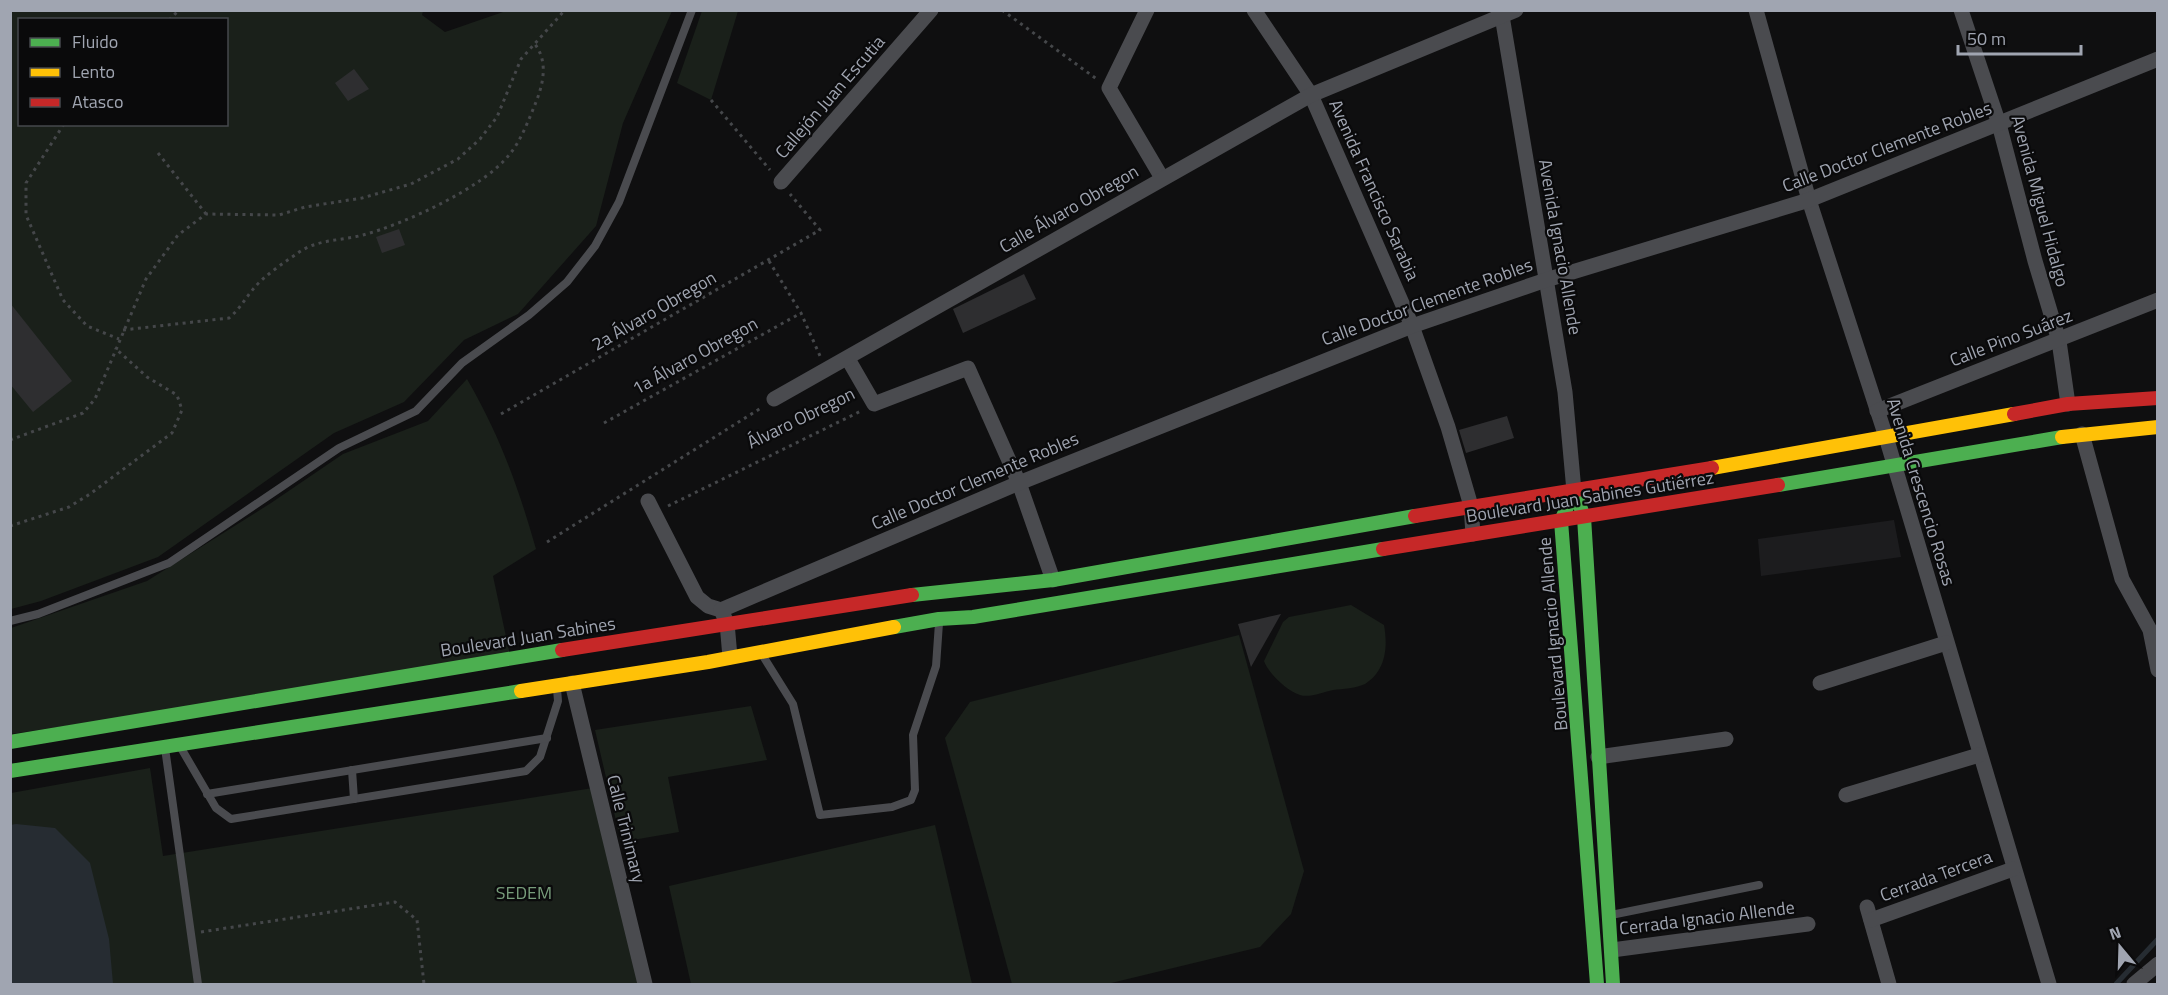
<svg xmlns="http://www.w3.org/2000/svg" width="2168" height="995" font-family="'Titillium Web',sans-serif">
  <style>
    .built { fill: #1c1c1e }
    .green { fill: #1a201a; fill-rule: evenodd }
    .water { fill: #262c32 }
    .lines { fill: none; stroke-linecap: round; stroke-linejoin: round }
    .stream { stroke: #262c32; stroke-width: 5 }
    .building { fill: #2e2e30 }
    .path { stroke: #45474a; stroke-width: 3; stroke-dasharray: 3 4.5; stroke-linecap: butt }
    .lane { stroke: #4a4b4f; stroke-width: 8 }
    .street { stroke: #4a4b4f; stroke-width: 15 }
    .fast { stroke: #4caf50; stroke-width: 14 }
    .slow { stroke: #ffc107; stroke-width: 14 }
    .jam { stroke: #c62828; stroke-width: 14 }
    .labels { text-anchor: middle; stroke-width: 4.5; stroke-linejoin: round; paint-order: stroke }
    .street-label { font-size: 18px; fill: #a0a5b1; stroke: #0a0a0b }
    .park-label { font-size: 18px; fill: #779c7a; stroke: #0a0a0b }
  </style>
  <rect width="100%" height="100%" fill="#0f0f10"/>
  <path class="built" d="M1894,520L1901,557L1761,576L1758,539Z"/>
  <g class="green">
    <path d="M11,11H423L422,15L445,32L506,11H672L623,123L596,226L518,314L464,340L404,402L334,433L158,557L41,601L11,609ZM20,20H226V124H20Z"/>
    <path d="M702,11H738L711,100L677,83Z"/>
    <path d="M467,379C500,436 518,486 536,549L493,576L511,660L11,734V628L147,581L271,503L343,454L428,421Z"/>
    <path d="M1351,605L1384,625C1388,647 1386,671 1365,684C1357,688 1342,689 1333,690C1324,692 1309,698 1300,695C1287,691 1268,673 1264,661L1283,622L1289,617Z"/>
    <path d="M1239,635L1304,871L1291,914L1260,947L1107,984H1012L945,738L970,702Z"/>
    <path d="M751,706L767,760L668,777L679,832L621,842L595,730Z"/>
    <path d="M150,768L163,856L593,788L642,984H11V793Z"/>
    <path d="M935,825L972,984H691L669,886Z"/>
  </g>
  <path class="water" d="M16,824L55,828L90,863L109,939L113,984H11L10,825Z"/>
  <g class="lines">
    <path class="stream" d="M2116,984L2158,939"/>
  </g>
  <g class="building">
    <path d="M354,69L369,89L348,101L335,83Z"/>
    <path d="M399,229L405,245L382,253L376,237Z"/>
    <path d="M1024,274L1036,299L963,333L953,309Z"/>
    <path d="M10,303L72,381L33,412L10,384Z"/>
    <path d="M1507,416L1514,438L1466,453L1459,430Z"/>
    <path d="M1281,614L1251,667L1238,624Z"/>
  </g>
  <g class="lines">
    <g class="path">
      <path d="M1002,10L1098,80"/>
      <path d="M169,20L179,10"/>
      <path d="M711,100L770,170"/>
      <path d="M64,124L26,183V215L63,300L87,326L119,339"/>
      <path d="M158,153L206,214"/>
      <path d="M769,261L801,313L820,356"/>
      <path d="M123,330L229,318C240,309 246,297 255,287C264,276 286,261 298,253C317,239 341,241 363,235C404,224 483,188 509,155C521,141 529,119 536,102C544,82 548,60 534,43"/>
      <path d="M501,414L820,230L790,194"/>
      <path d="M604,423L801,313"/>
      <path d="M10,440L83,413L95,399L146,279L178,235L206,214L279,215L305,207L362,198L411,184L458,159L480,139L497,117L521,59L565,10"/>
      <path d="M668,506L861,411"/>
      <path d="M10,526L69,507L90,494L172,433L182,410L177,395L147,377L115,348"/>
      <path d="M547,542L761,408"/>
      <path d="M201,932L395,902L417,920L424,984"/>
    </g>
    <g class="lane">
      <path d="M10,621L38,614L169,563L339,448L416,411L462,363L529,315L567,282L595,246L619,202L692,10"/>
      <path d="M763,656L793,704L820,815L892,807L911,800L915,790L913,735L936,666L939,623"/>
      <path d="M165,748L198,984"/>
      <path d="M181,748L216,808L231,819L526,771L540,757L558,701L557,689"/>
      <path d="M352,770L354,799"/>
      <path d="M207,794L547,738"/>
      <path d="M1611,915L1759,885"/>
    </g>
    <g class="street">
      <path d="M1147,10L1109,88L1162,178"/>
      <path d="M1254,10L1311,95L1412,326L1448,427L1471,506L1473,534"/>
      <path d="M1501,10L1565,392L1574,491"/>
      <path d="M1756,10L1809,200L1886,437L2049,984"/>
      <path d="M1961,10L1999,124L2035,261L2059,341L2068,404"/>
      <path d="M781,182L931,10"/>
      <path d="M848,359L874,404L968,368L1019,483L1053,580"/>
      <path d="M774,399L1311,95L1516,10"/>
      <path d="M1877,411L2158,300"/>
      <path d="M2082,434L2122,579L2150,630L2158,670"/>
      <path d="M648,501L697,597L708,606L721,610L727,623L730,657"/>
      <path d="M721,610L1019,483L1412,326L1546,280L1809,200L2158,59"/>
      <path d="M572,683L645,984"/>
      <path d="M1820,683L1946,643"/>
      <path d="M1598,757L1726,739"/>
      <path d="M1846,795L1979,755"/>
      <path d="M1867,907L1889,984"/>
      <path d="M1871,920L2013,869"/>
      <path d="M1612,950L1808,924"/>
      <path d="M2134,984L2158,964"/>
    </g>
    <g class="fast">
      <path d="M1778,485L2062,437"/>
      <path d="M1574,491L1561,521L1597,984"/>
      <path d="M1577,498L1584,517L1613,984"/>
      <path d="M912,595L1053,580L1415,516"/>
      <path d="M894,627L939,619L973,617L1383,549"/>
      <path d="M10,742L562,650"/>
      <path d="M10,771L521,691"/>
    </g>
    <g class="slow">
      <path d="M2062,437L2158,427"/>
      <path d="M1712,468L2014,414"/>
      <path d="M521,691L708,662L894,627"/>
    </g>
    <g class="jam">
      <path d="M2014,414L2068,404L2158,398"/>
      <path d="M1415,516L1712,468"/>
      <path d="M1383,549L1778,485"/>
      <path d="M562,650L912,595"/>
    </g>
  </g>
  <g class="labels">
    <g class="street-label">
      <text transform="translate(830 97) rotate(-49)" y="6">Callejón Juan Escutia</text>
      <text transform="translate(1887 147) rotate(-21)" y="6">Calle Doctor Clemente Robles</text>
      <text transform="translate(1374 190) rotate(66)" y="6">Avenida Francisco Sarabia</text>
      <text transform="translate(2040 201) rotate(75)" y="6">Avenida Miguel Hidalgo</text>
      <text transform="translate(1069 209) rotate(-30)" y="6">Calle Álvaro Obregon</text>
      <text transform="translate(1560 247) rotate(80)" y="6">Avenida Ignacio Allende</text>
      <text transform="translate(1427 302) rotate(-20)" y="6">Calle Doctor Clemente Robles</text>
      <text transform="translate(654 311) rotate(-30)" y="6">2a Álvaro Obregon</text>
      <text transform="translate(2011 338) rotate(-21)" y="6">Calle Pino Suárez</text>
      <text transform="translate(695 356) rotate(-29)" y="6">1a Álvaro Obregon</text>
      <text transform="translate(801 418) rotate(-26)" y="6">Álvaro Obregon</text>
      <text transform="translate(975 481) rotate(-23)" y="6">Calle Doctor Clemente Robles</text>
      <text transform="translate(1921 492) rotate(73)" y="6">Avenida Crescencio Rosas</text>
      <text transform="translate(1590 497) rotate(-9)" y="6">Boulevard Juan Sabines Gutiérrez</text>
      <text transform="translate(1553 634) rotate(-95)" y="6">Boulevard Ignacio Allende</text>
      <text transform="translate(528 637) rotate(-9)" y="6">Boulevard Juan Sabines</text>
      <text transform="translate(626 829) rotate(76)" y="6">Calle Trinimary</text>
      <text transform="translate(1936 876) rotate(-20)" y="6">Cerrada Tercera</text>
      <text transform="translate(1707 918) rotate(-7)" y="6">Cerrada Ignacio Allende</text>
    </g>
    <g class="park-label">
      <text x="524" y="899">SEDEM</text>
    </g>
  </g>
  <rect width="2168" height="995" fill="none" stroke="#a0a5b1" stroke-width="24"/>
  <rect x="18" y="18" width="210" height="108" fill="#0a0a0b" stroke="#46484d" stroke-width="1.5"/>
  <rect x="30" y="38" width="30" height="9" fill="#4caf50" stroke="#46484d" stroke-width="1.5"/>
  <text x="72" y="48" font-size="18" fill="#a0a5b1">Fluido</text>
  <rect x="30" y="68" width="30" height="9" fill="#ffc107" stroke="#46484d" stroke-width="1.5"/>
  <text x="72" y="78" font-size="18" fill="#a0a5b1">Lento</text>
  <rect x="30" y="98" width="30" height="9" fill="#c62828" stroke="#46484d" stroke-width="1.5"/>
  <text x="72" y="108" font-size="18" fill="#a0a5b1">Atasco</text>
  <g transform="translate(2120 947) rotate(341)" stroke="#0a0a0b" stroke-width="4.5" paint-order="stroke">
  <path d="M0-4.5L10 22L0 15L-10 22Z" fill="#a0a5b1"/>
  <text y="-9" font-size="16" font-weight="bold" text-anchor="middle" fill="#a0a5b1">N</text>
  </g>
  <path d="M1958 45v9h123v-9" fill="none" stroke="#a0a5b1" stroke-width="3"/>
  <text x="1967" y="45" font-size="18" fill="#a0a5b1" stroke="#0a0a0b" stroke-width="4.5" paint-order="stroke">50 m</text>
</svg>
